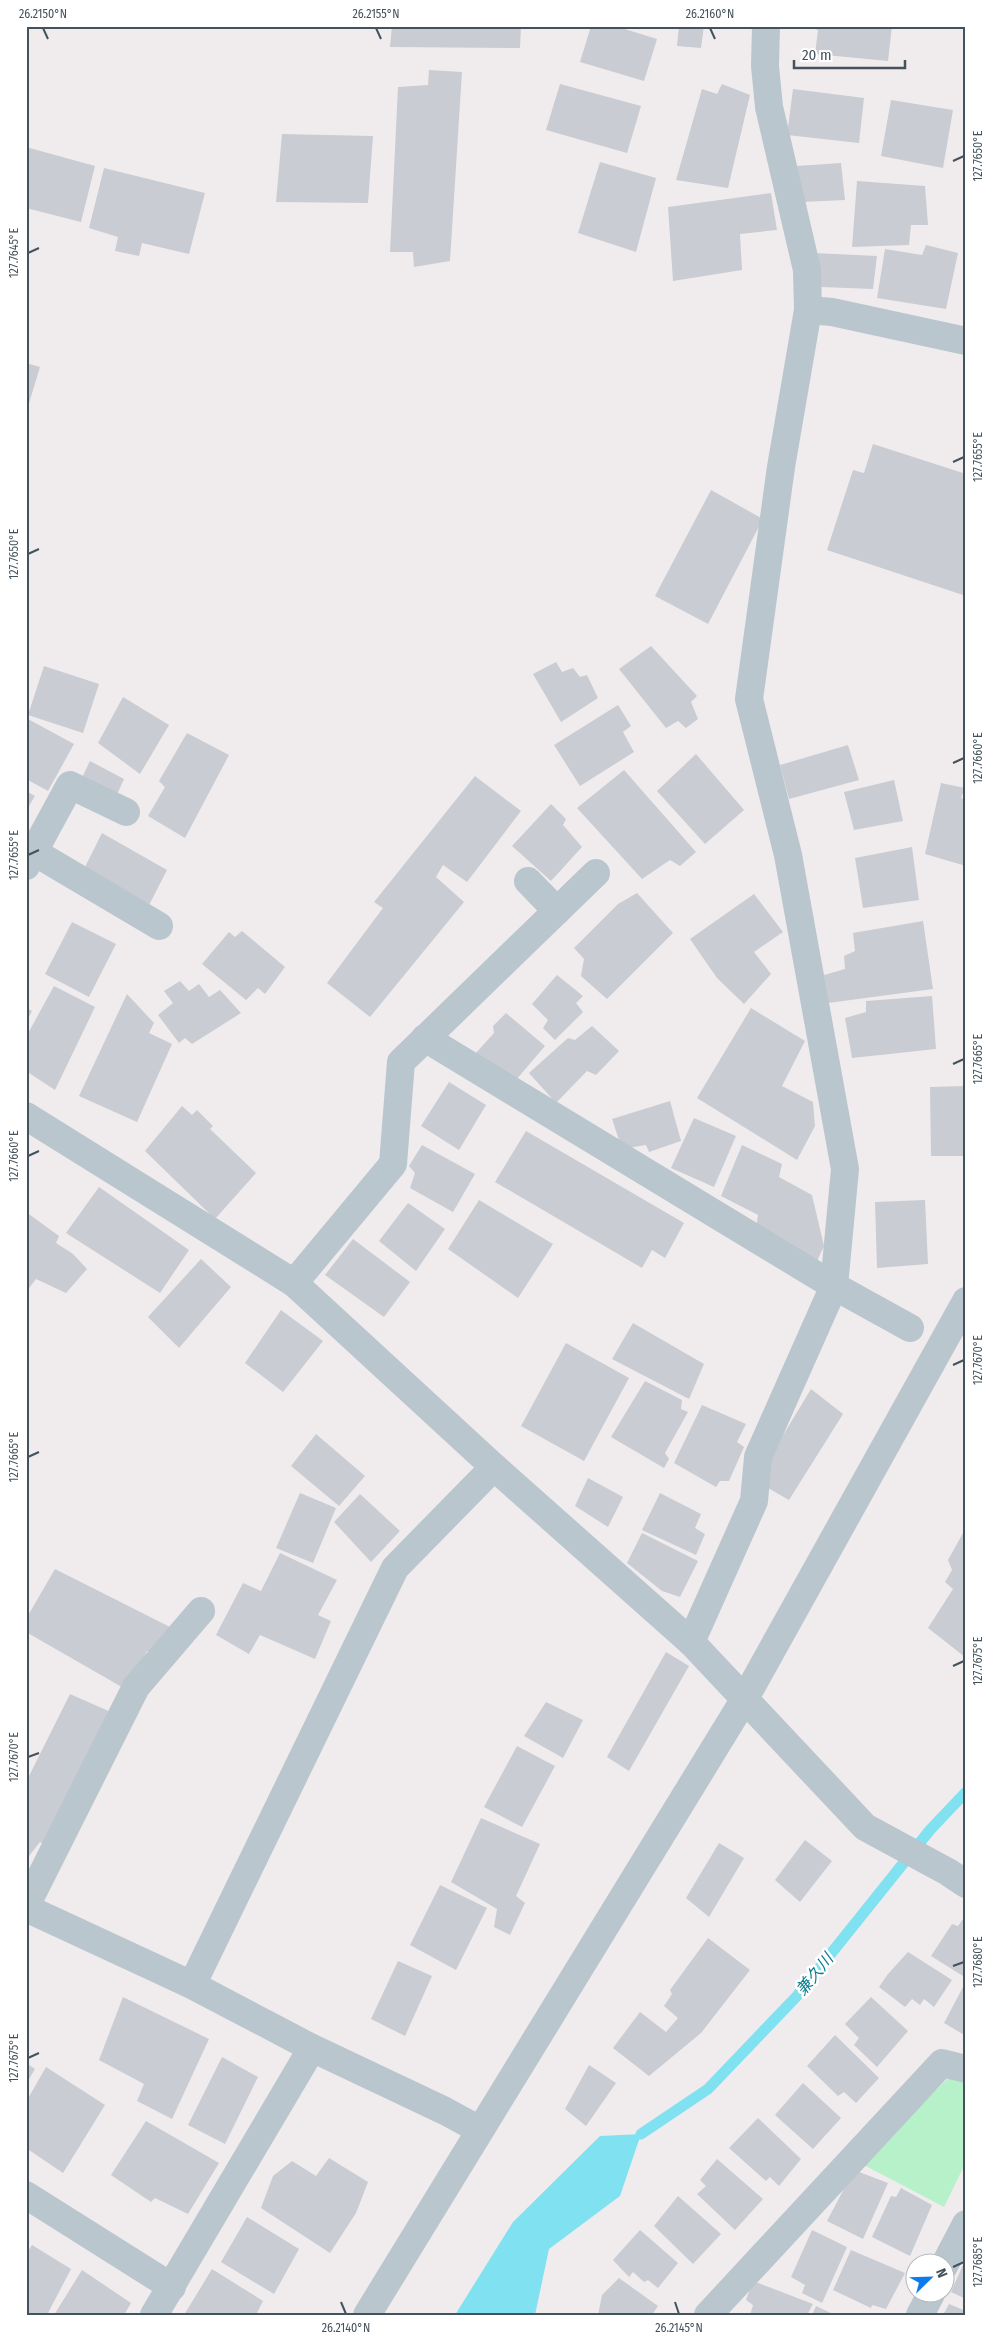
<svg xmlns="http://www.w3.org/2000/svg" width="992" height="2341" font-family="'Fira Sans Condensed','Noto Sans JP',sans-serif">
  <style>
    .green { fill: #b7f1c9 }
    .water { fill: #80e1f1 }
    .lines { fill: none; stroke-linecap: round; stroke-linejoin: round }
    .stream { stroke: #80e1f1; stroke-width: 11 }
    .building { fill: #c9ccd2 }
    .minor { stroke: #bac6cd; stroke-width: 28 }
    .ticks { fill: none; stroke: #44525b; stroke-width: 2 }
    .labels { text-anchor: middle; stroke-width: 5; stroke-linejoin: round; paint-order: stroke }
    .water-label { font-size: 16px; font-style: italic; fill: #067c8f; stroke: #fff }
    .neatline { fill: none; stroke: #44525b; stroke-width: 2 }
    .ticks-label { font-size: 12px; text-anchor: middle; fill: #44525b }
  </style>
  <rect width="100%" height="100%" fill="#f0eced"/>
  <path class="green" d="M954,2073L966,2080V2162L944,2207L860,2163Z"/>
  <path class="water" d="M641,2134L620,2196L549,2249L535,2315H455L513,2222L600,2136Z"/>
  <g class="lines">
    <path class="stream" d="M641,2134L708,2089L797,1996L930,1830L966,1792"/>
  </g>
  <g class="building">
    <path d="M392,26H521L520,48L390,47Z"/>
    <path d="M591,26H615L657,39L644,81L580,62Z"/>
    <path d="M679,26H704L701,48L677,46Z"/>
    <path d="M892,26L888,61L815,54L818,30L809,27Z"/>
    <path d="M429,70L462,72L450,261L414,267L413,252H390L398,87L428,85Z"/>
    <path d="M560,84L641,106L627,153L546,130Z"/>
    <path d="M722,84L750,95L728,188L676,180L702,89L717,94Z"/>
    <path d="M793,89L864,98L859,143L787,135Z"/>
    <path d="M891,100L953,110L943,168L881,156Z"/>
    <path d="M282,134L373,136L368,203L276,202Z"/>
    <path d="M26,147L95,166L81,222L26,208Z"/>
    <path d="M600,162L656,178L636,252L578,233Z"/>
    <path d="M841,163L845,200L802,202L796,166Z"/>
    <path d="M104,168L205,193L189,254L142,243L139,256L115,251L118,237L89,228Z"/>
    <path d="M857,181L925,186L928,225H911L909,245L852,247Z"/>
    <path d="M771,193L777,230L740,234L742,270L673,281L668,207Z"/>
    <path d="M926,245L958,253L946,309L877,298L885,249L922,255Z"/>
    <path d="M814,253L877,256L873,289L821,287Z"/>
    <path d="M26,363L40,367L27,410H26Z"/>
    <path d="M873,444L966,474V596L827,550L853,470L864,473Z"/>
    <path d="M711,490L763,519L708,624L655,596Z"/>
    <path d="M651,646L697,696L691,702L698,719L686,728L678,721L666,728L619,669Z"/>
    <path d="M556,662L562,672L573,668L580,677L587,675L598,698L561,722L533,674Z"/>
    <path d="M44,666L99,684L83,733L28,715Z"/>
    <path d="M123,697L169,725L140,774L98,743Z"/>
    <path d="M618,705L631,726L623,732L634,752L580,786L554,745Z"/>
    <path d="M26,718L74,744L48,791L26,779Z"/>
    <path d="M187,733L229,755L185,838L148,816L165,787L159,781Z"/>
    <path d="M848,745L859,780L789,799L780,765Z"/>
    <path d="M696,754L744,810L705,844L657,791Z"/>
    <path d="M90,761L124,779L111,808L76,790Z"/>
    <path d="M624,770L696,852L680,866L670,860L642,879L577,808Z"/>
    <path d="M475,776L521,811L467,882L443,865L436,877L464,902L370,1017L327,983L383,908L374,902Z"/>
    <path d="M894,780L903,821L854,830L844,792Z"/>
    <path d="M941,783L965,788L961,798L966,800V866L925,854Z"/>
    <path d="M26,791L35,796L26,811Z"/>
    <path d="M551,804L566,819L563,825L582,847L551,881L512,846Z"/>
    <path d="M102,833L167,870L146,911L80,877Z"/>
    <path d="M912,847L919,900L863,908L855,858Z"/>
    <path d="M637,893L673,933L607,999L581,976L584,959L574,948L618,904Z"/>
    <path d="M754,894L783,932L754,952L771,974L744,1004L717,978L690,939Z"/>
    <path d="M923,921L933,989L828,1003L824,975L845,969L844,956L855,951L853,933Z"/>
    <path d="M72,922L116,944L89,997L45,974Z"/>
    <path d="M242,931L285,967L265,994L258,988L246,1000L202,964L229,932L235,937Z"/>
    <path d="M557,975L583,996L576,1003L583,1012L555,1040L543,1028L548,1020L532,1004Z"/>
    <path d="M180,981L189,991L199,984L209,997L220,990L241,1013L192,1044L185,1038L179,1043L158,1015L173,1003L164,991Z"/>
    <path d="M54,986L95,1007L55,1090L26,1071V1037Z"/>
    <path d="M127,994L154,1023L149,1033L172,1044L137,1122L79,1096Z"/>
    <path d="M932,996L936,1049L852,1058L845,1018L866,1012V1001Z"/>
    <path d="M26,1008L32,1011L26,1022Z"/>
    <path d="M751,1008L805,1041L782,1086L813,1102L815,1126L797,1160L697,1098Z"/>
    <path d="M506,1013L545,1046L510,1087L475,1054L494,1033L493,1026Z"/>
    <path d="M592,1026L619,1051L596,1075L587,1071L556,1103L529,1073L568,1038L575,1040Z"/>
    <path d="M449,1082L486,1105L459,1150L421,1126Z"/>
    <path d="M966,1086V1156H931L930,1087Z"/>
    <path d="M670,1101L681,1141L649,1152L646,1145L622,1149L612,1119Z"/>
    <path d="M182,1106L192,1115L197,1110L213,1126L210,1129L256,1173L215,1219L145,1151Z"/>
    <path d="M694,1118L736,1136L714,1187L671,1168Z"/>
    <path d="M526,1131L684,1223L665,1258L652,1250L642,1268L495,1182Z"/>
    <path d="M422,1145L475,1174L453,1212L410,1188L415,1173L409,1166Z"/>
    <path d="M742,1145L782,1164L779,1177L812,1195L824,1246L817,1261L756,1228L758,1215L721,1196Z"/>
    <path d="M99,1187L189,1250L160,1293L66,1233Z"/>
    <path d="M479,1200L553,1244L518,1298L448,1249Z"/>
    <path d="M925,1200L928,1264L877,1268L875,1202Z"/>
    <path d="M408,1203L445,1229L416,1271L379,1241Z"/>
    <path d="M26,1212L59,1236L56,1243L73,1254L87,1269L66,1293L36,1279L26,1292Z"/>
    <path d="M353,1239L410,1282L384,1317L325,1275Z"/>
    <path d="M201,1259L231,1287L179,1348L148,1317Z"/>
    <path d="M281,1310L323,1341L283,1392L245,1363Z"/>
    <path d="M633,1323L704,1364L689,1399L612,1359Z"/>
    <path d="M566,1343L629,1378L584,1461L521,1426Z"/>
    <path d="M645,1381L682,1400L681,1409L688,1412L665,1453L669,1459L664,1468L611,1437Z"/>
    <path d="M811,1389L843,1414L789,1500L768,1488L765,1465Z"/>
    <path d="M702,1405L746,1424L737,1442L744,1447L729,1481H720L716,1487L674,1463Z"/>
    <path d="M316,1434L365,1476L339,1506L291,1466Z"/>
    <path d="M588,1478L623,1497L608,1527L575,1506Z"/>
    <path d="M300,1493L336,1508L313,1563L276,1548Z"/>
    <path d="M660,1493L701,1514L695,1528L705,1534L696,1555L642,1530Z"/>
    <path d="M360,1494L400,1531L371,1562L334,1522Z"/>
    <path d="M642,1533L698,1561L680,1597L662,1591L627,1563Z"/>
    <path d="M963,1533L966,1536L965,1657L928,1628L953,1589L945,1582L952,1570L948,1560Z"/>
    <path d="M280,1553L337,1580L318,1615L331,1621L315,1659L260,1635L249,1654L216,1635L243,1583L261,1591Z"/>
    <path d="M55,1569L176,1630L162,1655L147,1651L127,1690L26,1632V1619Z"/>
    <path d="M666,1652L689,1666L629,1771L607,1757Z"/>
    <path d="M70,1694L122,1717L57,1851L40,1842L29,1856L26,1855V1782Z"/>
    <path d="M546,1702L583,1720L563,1758L524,1736Z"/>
    <path d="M517,1746L555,1766L522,1827L484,1807Z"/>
    <path d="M481,1818L540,1844L516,1896L525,1903L510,1935L494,1927L497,1909L451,1882Z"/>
    <path d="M805,1840L832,1861L800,1902L775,1880Z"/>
    <path d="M719,1843L744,1858L709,1917L686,1898Z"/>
    <path d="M440,1885L487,1908L456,1970L410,1945Z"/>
    <path d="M966,1915V1972L963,1976L931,1956L952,1924L958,1926Z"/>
    <path d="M708,1938L750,1970L701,2033L649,2076L613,2048L640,2012L666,2032L678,2018L664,2006L672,1994L670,1990Z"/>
    <path d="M908,1952L952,1980L934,2007L924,1999L920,2005L912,1999L905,2007L879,1987L888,1974Z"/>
    <path d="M398,1961L432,1976L405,2036L371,2019Z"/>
    <path d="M963,1987L966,1989V2036L944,2023Z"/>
    <path d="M123,1997L209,2039L172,2119L137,2101L144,2084L99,2060Z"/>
    <path d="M871,1997L908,2031L877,2067L854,2045L859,2038L845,2024Z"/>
    <path d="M835,2035L879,2078L856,2103L844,2092L838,2096L807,2066Z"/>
    <path d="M222,2057L258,2077L225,2144L188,2125Z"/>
    <path d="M26,2063L35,2069L26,2084Z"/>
    <path d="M589,2065L616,2083L586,2126L565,2109Z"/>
    <path d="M46,2067L105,2105L63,2173L26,2148V2102Z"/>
    <path d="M803,2083L841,2118L813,2149L775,2115Z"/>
    <path d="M758,2118L801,2159L779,2186L770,2177L766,2181L729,2148Z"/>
    <path d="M146,2121L219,2163L188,2214L155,2198L151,2202L111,2175Z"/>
    <path d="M329,2158L368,2182L356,2213L330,2253L261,2208L273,2176L292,2161L316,2176Z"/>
    <path d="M717,2159L763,2199L735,2230L697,2194L706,2186L700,2180Z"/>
    <path d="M854,2170L888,2183L863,2239L827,2221Z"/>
    <path d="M901,2188L932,2205L910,2256L872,2237L891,2196L896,2197Z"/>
    <path d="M678,2196L721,2234L693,2264L654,2226Z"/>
    <path d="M247,2217L299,2249L274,2294L221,2262Z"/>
    <path d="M640,2230L678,2263L658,2288L648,2280L644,2282L633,2272L629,2277L613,2260Z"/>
    <path d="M812,2230L847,2247L822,2303L802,2293L805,2285L791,2277Z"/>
    <path d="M32,2245L71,2269L47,2315H26V2254Z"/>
    <path d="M851,2250L905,2273L886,2309L872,2305L871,2308L833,2290Z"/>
    <path d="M966,2258V2299L951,2292Z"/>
    <path d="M212,2269L263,2301L256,2315H184Z"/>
    <path d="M82,2270L131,2303L124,2315H54Z"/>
    <path d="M619,2278L658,2306L652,2315H598L602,2295Z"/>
    <path d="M753,2281L813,2304L807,2315H750L753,2305L746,2300Z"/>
    <path d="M949,2304L966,2311V2315H943Z"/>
    <path d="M816,2306L835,2315H812Z"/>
  </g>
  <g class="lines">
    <g class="minor">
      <path d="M808,310L832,312L966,341"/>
      <path d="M34,852L159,926"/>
      <path d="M26,866L70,785L126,812"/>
      <path d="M528,881L557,911"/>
      <path d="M425,1038L834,1286L910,1328"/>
      <path d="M26,1116L294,1283L494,1467L691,1642L865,1827L948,1872L966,1884"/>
      <path d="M294,1283L393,1164L401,1062L596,873"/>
      <path d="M691,1642L754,1501L758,1457L834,1286L845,1169L788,855L749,699L781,467L808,310L807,270L769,107L765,66L766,26"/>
      <path d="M26,1906L136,1687L201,1611"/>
      <path d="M26,1908L192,1985L312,2048L445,2111L480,2130"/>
      <path d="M192,1985L395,1568L494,1467"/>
      <path d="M26,2195L172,2287"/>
      <path d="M944,2266L966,2224"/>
      <path d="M154,2315L312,2048"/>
      <path d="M367,2315L744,1700L966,1301"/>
      <path d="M708,2315L942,2063L966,2069"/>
      <path d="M920,2315L931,2294"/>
    </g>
  </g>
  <path class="ticks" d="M43,28L48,39M376,28L381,39M710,28L715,39M953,161L964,156M28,253L39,248M953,462L964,457M28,554L39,549M953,763L964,758M28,855L39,850M953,1064L964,1059M28,1156L39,1151M953,1365L964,1360M28,1457L39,1452M953,1666L964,1661M28,1757L39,1753M953,1966L964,1962M28,2058L39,2053M953,2267L964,2262M341,2302L346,2314M675,2302L679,2314"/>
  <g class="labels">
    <g class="water-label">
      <text transform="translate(814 1974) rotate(-51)" y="6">兼久川</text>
    </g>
  </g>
  <rect width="992" height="2341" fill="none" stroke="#ffffff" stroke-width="55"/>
  <g transform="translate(930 2278) rotate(67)"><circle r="24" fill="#ffffff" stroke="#b4babd"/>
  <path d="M0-4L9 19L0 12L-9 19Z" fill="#0d7be9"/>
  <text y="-8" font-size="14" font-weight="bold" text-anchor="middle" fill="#44525b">N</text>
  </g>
  <path d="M794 60v8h111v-8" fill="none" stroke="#44525b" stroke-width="2.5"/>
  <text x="802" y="60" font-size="15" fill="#44525b" stroke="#ffffff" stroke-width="4" paint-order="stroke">20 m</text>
  <rect x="28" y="28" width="936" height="2286" class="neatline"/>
  <g class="ticks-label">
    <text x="43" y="18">26.2150°N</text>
    <text x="376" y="18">26.2155°N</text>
    <text x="710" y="18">26.2160°N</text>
    <text transform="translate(978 156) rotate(-90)" y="4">127.7650°E</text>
    <text transform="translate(14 253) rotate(-90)" y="4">127.7645°E</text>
    <text transform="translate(978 457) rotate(-90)" y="4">127.7655°E</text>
    <text transform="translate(14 554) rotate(-90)" y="4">127.7650°E</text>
    <text transform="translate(978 758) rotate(-90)" y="4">127.7660°E</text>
    <text transform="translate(14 855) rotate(-90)" y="4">127.7655°E</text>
    <text transform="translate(978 1059) rotate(-90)" y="4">127.7665°E</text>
    <text transform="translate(14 1156) rotate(-90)" y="4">127.7660°E</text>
    <text transform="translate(978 1360) rotate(-90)" y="4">127.7670°E</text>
    <text transform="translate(14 1457) rotate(-90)" y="4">127.7665°E</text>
    <text transform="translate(978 1661) rotate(-90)" y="4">127.7675°E</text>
    <text transform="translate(14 1757) rotate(-90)" y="4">127.7670°E</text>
    <text transform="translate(978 1962) rotate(-90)" y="4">127.7680°E</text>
    <text transform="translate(14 2058) rotate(-90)" y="4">127.7675°E</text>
    <text transform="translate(978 2262) rotate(-90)" y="4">127.7685°E</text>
    <text x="346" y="2332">26.2140°N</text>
    <text x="679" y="2332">26.2145°N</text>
  </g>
</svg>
